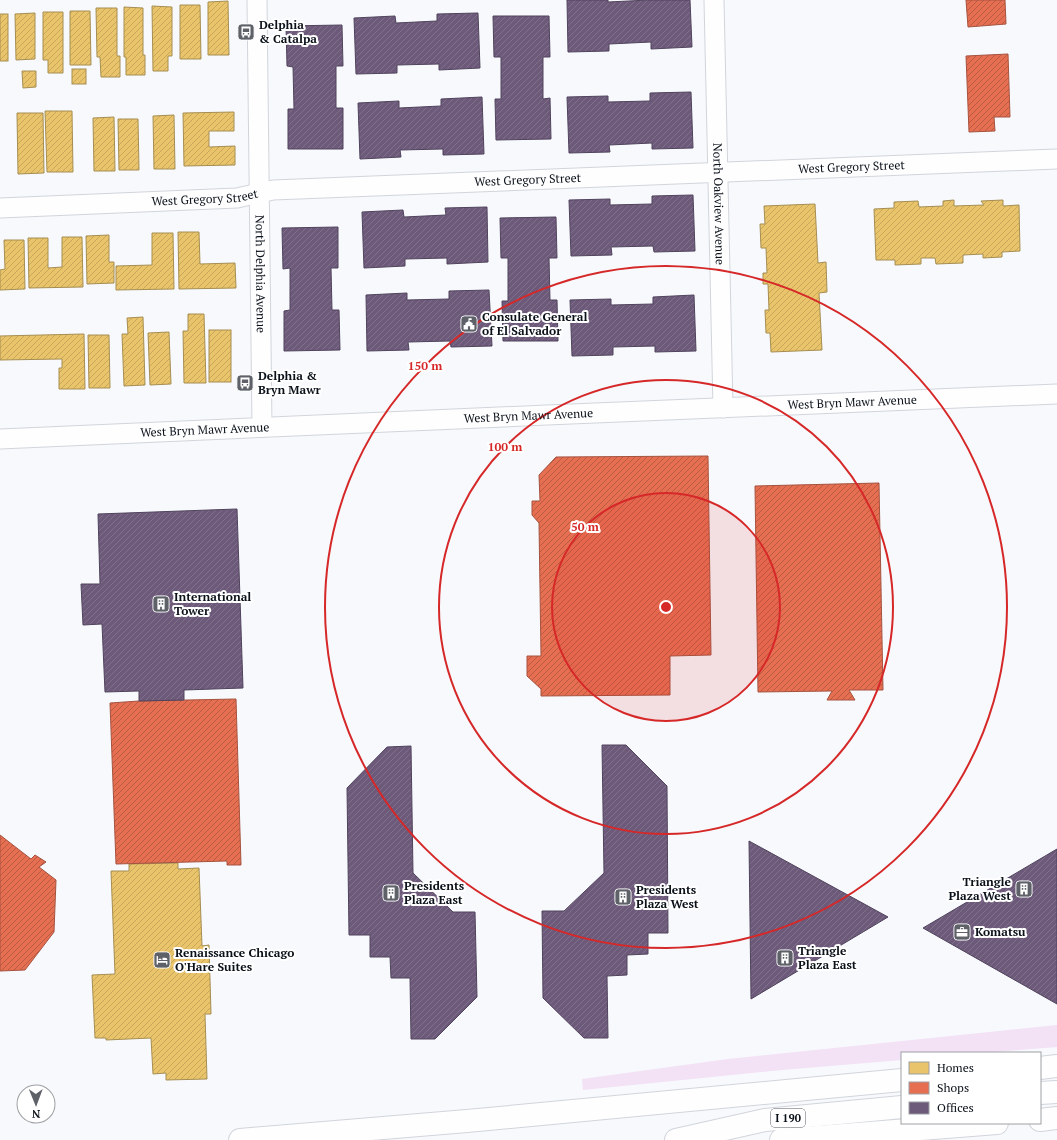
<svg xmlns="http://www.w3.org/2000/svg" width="1057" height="1140" font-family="'PT Serif',serif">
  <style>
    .grass { fill: #f3e1f6 }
    .homes { fill: url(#homes-hatch); stroke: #a68e52 }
    .shops { fill: url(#shops-hatch); stroke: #a55340 }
    .offices { fill: url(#offices-hatch); stroke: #50435d }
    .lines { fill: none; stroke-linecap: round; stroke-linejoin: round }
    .minor-casing { stroke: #d1d5db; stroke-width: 21 }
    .highway-casing { stroke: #d1d5db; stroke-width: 24 }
    .minor { stroke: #fefeff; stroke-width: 19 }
    .highway { stroke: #fefeff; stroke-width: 22 }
    .ring { fill: none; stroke: #d62828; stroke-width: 2 }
    .labels { text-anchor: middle; stroke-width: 4; stroke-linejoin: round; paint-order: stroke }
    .shield { fill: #fff; stroke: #54585e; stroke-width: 1 }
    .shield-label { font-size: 11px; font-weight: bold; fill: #0b1119 }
    .poi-label { font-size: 12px; font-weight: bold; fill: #0b1119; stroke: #fff; text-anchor: start }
    .street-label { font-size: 12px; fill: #0b1119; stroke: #fff }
    .centre { fill: #d62828; stroke: #fff; stroke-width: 2 }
    .ring-label { font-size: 12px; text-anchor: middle; font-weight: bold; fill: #d62828; stroke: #fff; stroke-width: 4; stroke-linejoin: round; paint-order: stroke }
  </style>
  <defs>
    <pattern id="homes-hatch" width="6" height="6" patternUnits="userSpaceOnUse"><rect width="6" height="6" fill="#e9c46a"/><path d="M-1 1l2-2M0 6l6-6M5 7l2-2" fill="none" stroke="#c6a75b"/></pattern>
    <pattern id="shops-hatch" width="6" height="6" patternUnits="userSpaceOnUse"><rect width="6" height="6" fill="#e76f51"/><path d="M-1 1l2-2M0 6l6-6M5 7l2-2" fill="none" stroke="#b95a42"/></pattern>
    <pattern id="offices-hatch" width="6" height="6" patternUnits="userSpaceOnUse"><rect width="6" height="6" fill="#6d597a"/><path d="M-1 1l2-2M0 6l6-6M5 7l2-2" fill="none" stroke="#7f718a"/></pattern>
  </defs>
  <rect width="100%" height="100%" fill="#f7f9fc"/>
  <path class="grass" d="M1057,1025V1047L982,1053H902V1060L782,1070L583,1090L582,1079L728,1059Z"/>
  <g class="homes">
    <path d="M228,1L229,55H208V2Z"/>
    <path d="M180,5H200L201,59H180Z"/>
    <path d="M152,6L172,7V56H168V71H153Z"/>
    <path d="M124,7L143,8V55H145V75H126V57H124Z"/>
    <path d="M96,8H117V56H120V77H101L100,57H97Z"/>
    <path d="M70,11H90L91,65H70Z"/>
    <path d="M43,12H63V73H48V60H43Z"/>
    <path d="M35,13V59L16,60L15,14Z"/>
    <rect x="0" y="14" width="8" height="47"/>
    <rect x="72" y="69" width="14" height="15"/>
    <path d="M22,71H36V87L23,88Z"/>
    <path d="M45,111H72L73,172H47Z"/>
    <path d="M234,112V131H209V147L235,146V165L184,166L183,113Z"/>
    <path d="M17,113H43L44,173L18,174Z"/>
    <path d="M174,115L175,169H154L153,116Z"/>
    <path d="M114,117L115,171H94L93,118Z"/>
    <path d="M118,119H138L139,170H119Z"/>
    <path d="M954,200V206L984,205L981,201L1003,200V206L1019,205L1020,251L1002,252V257L983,258V254L963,255V263L936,264L935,258H921V264L895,265V260H876L874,209L894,208V202L918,201L919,207L943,206V201Z"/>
    <path d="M815,204L818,263L826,262L827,292L819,293L822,350L771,352L770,333H766L765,310H769L768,284H763V273H767L766,248H761L760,224H765L764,206Z"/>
    <path d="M178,232H199L200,264L235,263L236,288L179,289Z"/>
    <path d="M152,233H173L174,289L116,290V266L152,265Z"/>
    <path d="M109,235V262H114V283L87,284L86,236Z"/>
    <path d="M62,237H82L83,287L29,288L28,238H48V268L62,267Z"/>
    <path d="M4,240H24L25,289L0,290V270L5,269Z"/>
    <path d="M188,314H204L206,383H184L183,331H188Z"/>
    <path d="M143,317L145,385L124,386L122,334H128L127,318Z"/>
    <rect x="209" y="330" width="22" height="52"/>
    <path d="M169,332L171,384L150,385L148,333Z"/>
    <path d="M84,334L85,389H59V368H62V359L0,360V336Z"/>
    <path d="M88,335H109L110,388H89Z"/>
    <path d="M178,863V869L199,868L202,946L209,945L211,1014H205L207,1079L166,1080V1073L153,1074L151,1038L106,1040V1038H95L92,975L115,974L111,871H129V864Z"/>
  </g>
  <g class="shops">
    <path d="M966,0H1005L1006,24L968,27Z"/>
    <path d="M1008,54L1010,117H994L995,131L969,132L966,56Z"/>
    <path d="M708,456L711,655L670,656V695L541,696V689L527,676V656H541L539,523L532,515V501H540L539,475L556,457Z"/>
    <path d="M879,483L883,690H849L855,700H827L832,691L758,692L755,486Z"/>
    <path d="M236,699L241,865H227V861L116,864L110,703L139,701Z"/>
    <path d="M0,835L31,859L35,855L46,862L39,867L56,880L54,932L25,970L0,971Z"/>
  </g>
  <g class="offices">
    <path d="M567,0H608V2L649,0H690L692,47L651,49V42L609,44V51L568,52Z"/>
    <path d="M478,13L480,68L439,70V64L397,65V73L356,74L354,18L395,16L396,23L437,21V14Z"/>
    <path d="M493,16H549L550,57H543V99L550,98L551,139L496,140L495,99H501V57H494Z"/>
    <path d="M342,25L343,66H336V108H343V149H288V109H294L293,67L287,66L286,26Z"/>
    <path d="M691,92L693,148L652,149V143L609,145L610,152L569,153L567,97L608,96V102L650,101V93Z"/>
    <path d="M482,97L484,154L443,155V149L400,150L401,157L360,159L358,103L399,101V108L441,106V99Z"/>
    <path d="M693,195L695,251L654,252L653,246L611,247L612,255L571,256L569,200L610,199V205L652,204V196Z"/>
    <path d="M487,207L488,262L447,264V258L405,259V266L364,268L362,212L403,210L404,217L446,215L445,208Z"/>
    <path d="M556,217L557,258H549L550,300H557L558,341H503L502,301H508V258H501L500,218Z"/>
    <path d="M338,227V268H331L332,310H339L340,350L284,351V311L290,310V268L283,269L282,228Z"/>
    <path d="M489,290L492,346L451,347L450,341L408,342L409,350L367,351L366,295L407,293V300L449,299V291Z"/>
    <path d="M694,295L696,351L655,352V346L613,347V355L572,356L570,300L611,299V305L653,304V297Z"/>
    <path d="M237,509L243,688L184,690V700L139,701V691L105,692L102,624L83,625L81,584H100L98,514Z"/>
    <path d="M602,745H626L667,786L668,933H648V954L627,955V975L607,976L608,1038H584L543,998L542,911H564L604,873Z"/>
    <path d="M411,746L413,873L453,912H475L477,997L435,1039H411L410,978H391L390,957H370V935H349L347,788L387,747Z"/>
    <path d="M749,841L888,917L751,999Z"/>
    <path d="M1057,849V1004L923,928Z"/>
  </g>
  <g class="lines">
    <g class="minor-casing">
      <g id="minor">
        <path id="s1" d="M257,0L262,427"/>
        <path id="s2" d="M714,0L723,408"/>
        <path id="s3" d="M0,208L237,198L273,190L1057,159"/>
        <path id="s4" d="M0,439L547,415L1057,394"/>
      </g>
    </g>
    <g class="highway-casing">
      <g id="highway">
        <path d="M1040,1068L1057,1066"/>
        <path d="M1040,1093L1057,1092"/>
        <path d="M1040,1120L1057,1118"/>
        <path d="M240,1140L467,1121L902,1080"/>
        <path d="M676,1140L765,1120L902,1107"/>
        <path d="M781,1140L997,1123"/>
      </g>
    </g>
    <use href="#minor" class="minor"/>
    <use href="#highway" class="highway"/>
  </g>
  <circle cx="666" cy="607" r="114" fill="#d62828" fill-opacity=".12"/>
  <g class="ring">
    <circle cx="666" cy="607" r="114"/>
    <circle cx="666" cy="607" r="227"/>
    <circle cx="666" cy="607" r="341"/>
  </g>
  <defs>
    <g id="bus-square" transform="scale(0.9)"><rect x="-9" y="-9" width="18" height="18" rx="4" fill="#5e6268" stroke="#fff"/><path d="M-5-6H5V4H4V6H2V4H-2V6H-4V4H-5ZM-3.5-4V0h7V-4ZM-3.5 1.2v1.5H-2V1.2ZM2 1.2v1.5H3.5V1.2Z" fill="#fff"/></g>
    <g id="civic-square" transform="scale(0.9)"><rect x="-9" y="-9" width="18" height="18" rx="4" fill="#5e6268" stroke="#fff"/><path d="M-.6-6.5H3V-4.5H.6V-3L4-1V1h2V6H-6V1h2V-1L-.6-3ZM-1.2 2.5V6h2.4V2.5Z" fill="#fff"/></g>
    <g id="building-square" transform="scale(0.9)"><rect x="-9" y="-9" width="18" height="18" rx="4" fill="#5e6268" stroke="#fff"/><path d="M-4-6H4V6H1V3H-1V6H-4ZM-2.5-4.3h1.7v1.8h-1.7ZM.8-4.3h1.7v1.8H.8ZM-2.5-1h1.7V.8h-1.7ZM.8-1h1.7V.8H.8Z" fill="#fff"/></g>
    <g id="office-square" transform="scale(0.9)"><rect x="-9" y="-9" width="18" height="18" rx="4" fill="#5e6268" stroke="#fff"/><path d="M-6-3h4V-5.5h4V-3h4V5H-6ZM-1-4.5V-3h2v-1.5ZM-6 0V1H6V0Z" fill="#fff"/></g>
    <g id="hotel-square" transform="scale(0.9)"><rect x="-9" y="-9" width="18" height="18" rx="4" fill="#5e6268" stroke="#fff"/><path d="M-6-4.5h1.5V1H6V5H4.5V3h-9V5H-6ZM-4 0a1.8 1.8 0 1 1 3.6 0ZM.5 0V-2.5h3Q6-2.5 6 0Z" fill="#fff"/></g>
  </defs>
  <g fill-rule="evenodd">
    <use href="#bus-square" x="246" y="32"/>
    <use href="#civic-square" x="469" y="324"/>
    <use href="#bus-square" x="245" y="383"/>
    <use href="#building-square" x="161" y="604"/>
    <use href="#building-square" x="1024" y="889"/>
    <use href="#building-square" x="391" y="893"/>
    <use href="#building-square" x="623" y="897"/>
    <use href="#office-square" x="962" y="932"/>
    <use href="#building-square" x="785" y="958"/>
    <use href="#hotel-square" x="162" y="960"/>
  </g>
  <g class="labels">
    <rect class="shield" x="771" y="1109" width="34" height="18" rx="3"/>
    <g class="shield-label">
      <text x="788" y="1122">I 190</text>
    </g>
    <g class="poi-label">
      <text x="259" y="29">Delphia<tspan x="259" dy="14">&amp; Catalpa</tspan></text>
      <text x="482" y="321">Consulate General<tspan x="482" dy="14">of El Salvador</tspan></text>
      <text x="258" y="380">Delphia &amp;<tspan x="258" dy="14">Bryn Mawr</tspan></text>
      <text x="174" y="601">International<tspan x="174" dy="14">Tower</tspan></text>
      <text x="1011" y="886" text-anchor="end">Triangle<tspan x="1011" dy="14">Plaza West</tspan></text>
      <text x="404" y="890">Presidents<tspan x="404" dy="14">Plaza East</tspan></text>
      <text x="636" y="894">Presidents<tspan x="636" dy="14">Plaza West</tspan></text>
      <text x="975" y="936">Komatsu</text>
      <text x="798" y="955">Triangle<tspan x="798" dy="14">Plaza East</tspan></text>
      <text x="175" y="957">Renaissance Chicago<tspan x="175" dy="14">O'Hare Suites</tspan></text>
    </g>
    <g class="street-label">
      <text dy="4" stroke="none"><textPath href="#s3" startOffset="853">West Gregory Street</textPath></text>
      <text dy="4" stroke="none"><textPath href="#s3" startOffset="529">West Gregory Street</textPath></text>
      <text dy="4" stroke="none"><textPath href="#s3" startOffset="205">West Gregory Street</textPath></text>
      <text dy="4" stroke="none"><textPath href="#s2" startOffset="204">North Oakview Avenue</textPath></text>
      <text dy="4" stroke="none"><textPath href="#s1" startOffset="274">North Delphia Avenue</textPath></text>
      <text dy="4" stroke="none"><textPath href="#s4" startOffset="853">West Bryn Mawr Avenue</textPath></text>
      <text dy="4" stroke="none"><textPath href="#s4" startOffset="529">West Bryn Mawr Avenue</textPath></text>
      <text dy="4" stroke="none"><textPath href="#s4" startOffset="205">West Bryn Mawr Avenue</textPath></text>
    </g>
  </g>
  <circle cx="666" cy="607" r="6" class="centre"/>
  <g class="ring-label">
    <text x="425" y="370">150 m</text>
    <text x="505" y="451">100 m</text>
    <text x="585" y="531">50 m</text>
  </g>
  <rect x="901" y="1052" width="140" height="72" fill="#ffffff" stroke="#9da0a3"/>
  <rect x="909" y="1062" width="20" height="12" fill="#e9c46a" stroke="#9da0a3"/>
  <text x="937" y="1072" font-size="12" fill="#0b1119">Homes</text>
  <rect x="909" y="1082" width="20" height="12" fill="#e76f51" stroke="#9da0a3"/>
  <text x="937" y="1092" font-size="12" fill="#0b1119">Shops</text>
  <rect x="909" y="1102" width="20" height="12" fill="#6d597a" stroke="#9da0a3"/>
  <text x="937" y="1112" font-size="12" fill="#0b1119">Offices</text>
  <g transform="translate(36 1104) rotate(179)"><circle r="19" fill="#ffffff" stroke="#9da0a3"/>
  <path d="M0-3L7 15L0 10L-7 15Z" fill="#5e6268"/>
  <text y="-6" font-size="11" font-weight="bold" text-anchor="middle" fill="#0b1119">N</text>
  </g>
</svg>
